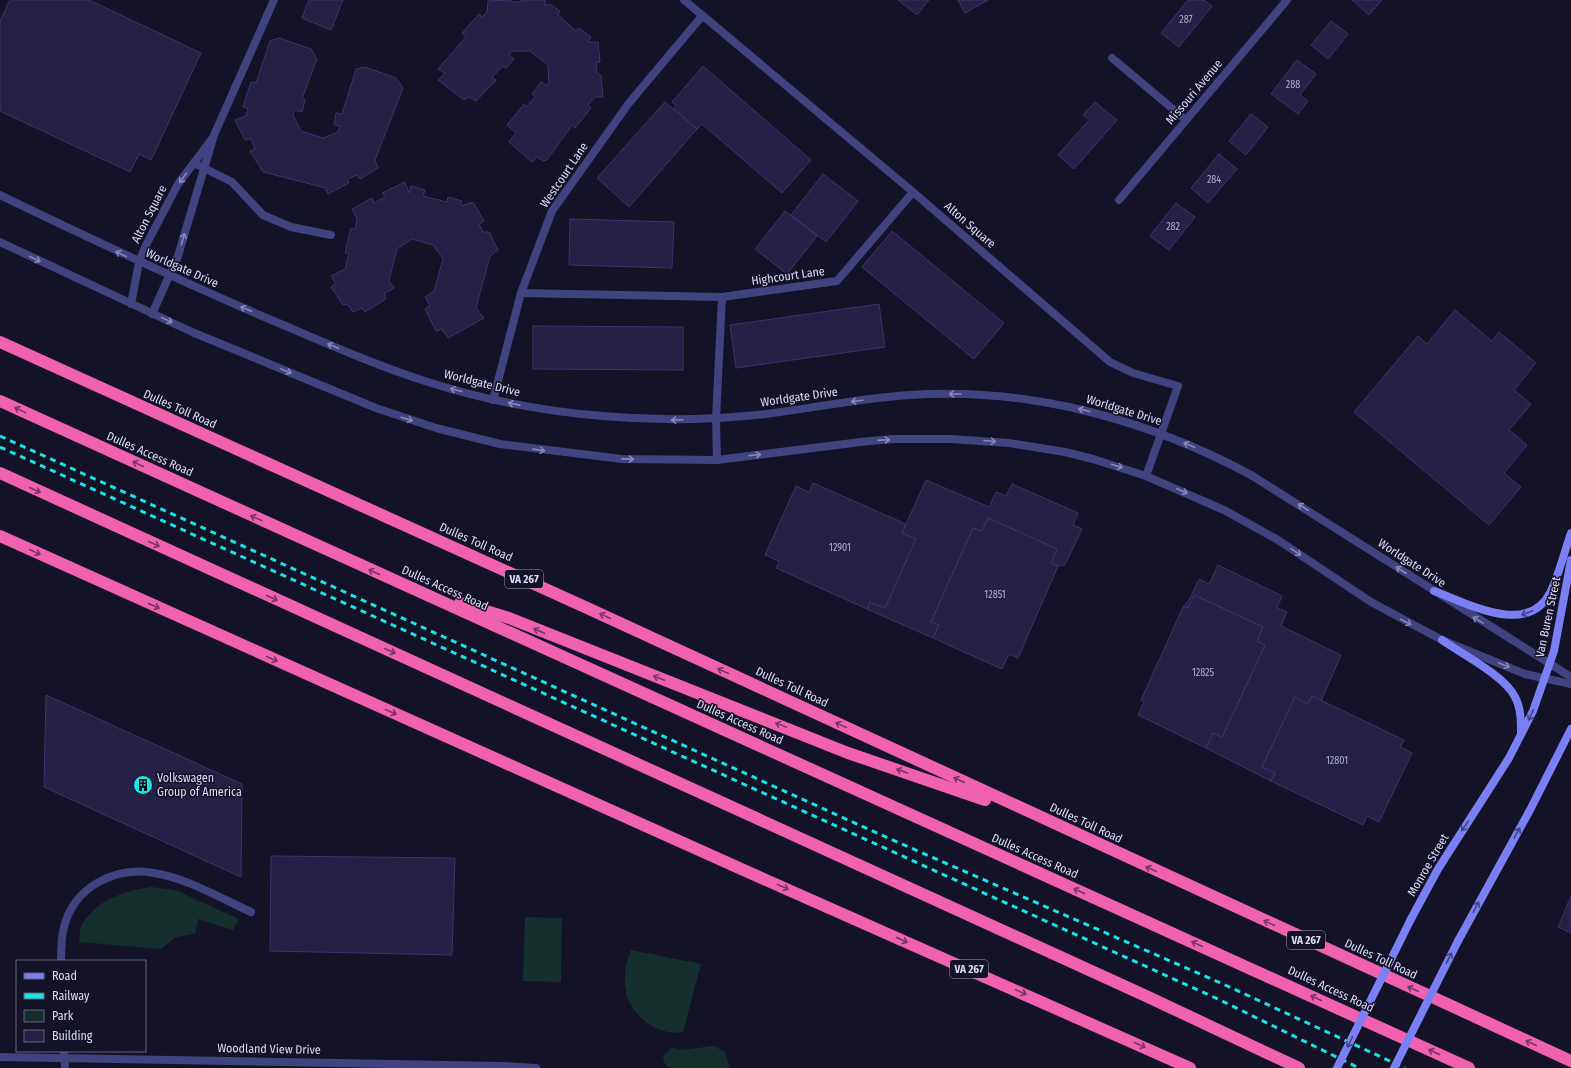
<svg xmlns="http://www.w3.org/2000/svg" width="1571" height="1068" font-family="'Fira Sans Condensed',sans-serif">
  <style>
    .green { fill: #152f2d }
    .building { fill: #252045; stroke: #3c346f }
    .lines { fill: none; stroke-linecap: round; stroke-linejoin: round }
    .minor { stroke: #414380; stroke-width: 8 }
    .tertiary { stroke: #414380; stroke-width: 8 }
    .secondary { stroke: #7a80f3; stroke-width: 8 }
    .motorway { stroke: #f061af; stroke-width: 12 }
    .rail { stroke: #19e3e9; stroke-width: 3; stroke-dasharray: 6 5; stroke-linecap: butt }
    .secondary-bridge { stroke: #7a80f3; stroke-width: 8 }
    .oneway { stroke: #8787b8 }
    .oneway2 { stroke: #773664 }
    .oneway3 { stroke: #424482 }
    .labels { text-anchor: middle; stroke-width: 3; stroke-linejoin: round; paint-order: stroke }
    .number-label { font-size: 10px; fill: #aeacce }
    .shield { fill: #141226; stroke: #a09ebc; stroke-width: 1 }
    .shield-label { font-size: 11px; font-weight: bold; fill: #dcdafc }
    .street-label { font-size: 12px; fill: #dcdafc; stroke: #141226 }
    .poi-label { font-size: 12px; fill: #dcdafc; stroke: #141226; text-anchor: start }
  </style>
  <rect width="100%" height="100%" fill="#141226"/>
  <g class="green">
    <path d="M151,887L175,890L239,919L233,930L198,919L195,934L176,937L161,949L79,942C80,938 79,931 81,927C94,900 125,891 151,887Z"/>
    <path d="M525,917L562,918L561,982L523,981Z"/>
    <path d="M631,950L701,964L683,1032C674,1034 665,1032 656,1028C624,1013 618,980 631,950Z"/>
    <path d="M714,1046L725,1052L730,1068H669L664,1062L663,1056L673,1047L680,1050Z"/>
  </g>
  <g class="building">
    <path d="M10,0H89L201,53L151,160L139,154L130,172L0,111V21Z"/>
    <path d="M309,0H343L331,30L302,18Z"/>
    <path d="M511,0V2H521V0H545V6L550,4L560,11L558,15L576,31L579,28L591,37L588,42H598L600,62L596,63L597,73L601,75L603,97H595L588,105L591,108L575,128L572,125L547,160L543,161L537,157L532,162L509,142L516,133L507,125L524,104L526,107L535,97L532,94L541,82L548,86L549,83L548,65L530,51H511L509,55L514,59L506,68L503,66L492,77L496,80L476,101L469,97L464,100L438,80L445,73L438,69L466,37L462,33L479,14L482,17L487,12L488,1Z"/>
    <path d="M898,0H929L917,15Z"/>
    <path d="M958,0H988L965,13Z"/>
    <path d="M1188,0H1204L1212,6L1179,47L1161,33Z"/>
    <path d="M1352,0H1382L1369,15Z"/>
    <path d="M1331,21L1348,34L1328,59L1311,45Z"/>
    <path d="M279,38L311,49L317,59L302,99L305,100L302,112L294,110L293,115L301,131L323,138L338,132L340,126L334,125L336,113L342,114L356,69L365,67L396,78L403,88L375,160L378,168L360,179L357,175L348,179L349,183L328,194L326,188L263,172L250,151L255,149L251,139L245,140L235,120L246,116L248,109L243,107L251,82L256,83L270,41Z"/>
    <path d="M1297,60L1316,74L1300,95L1308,101L1298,114L1271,94Z"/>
    <path d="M703,66L811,160L782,193L702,124L697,129L674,109L676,105L672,102Z"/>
    <path d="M665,102L697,129L629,207L597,178Z"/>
    <path d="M1095,102L1117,120L1074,169L1058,155L1089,120L1083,115Z"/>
    <path d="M1251,114L1268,127L1246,155L1229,141Z"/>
    <path d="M1219,154L1237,169L1208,203L1191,188Z"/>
    <path d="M823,174L858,201L826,242L791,215Z"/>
    <path d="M405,182L409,193L411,186L425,190L423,196L447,202L448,197L462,201L461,206L473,202L484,221L479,224L483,232H489L498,250L490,256L476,308L484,318L448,338L442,329L436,331L425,309L430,306L425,297L434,291L443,259L433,245L412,239L397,249L389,281L394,288L384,294L386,299L365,312L362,308L353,312L347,304L343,305L331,287L336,284L331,276L345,269L349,254L345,253L351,228L355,229L357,219L352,209L372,198L374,203L385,197L382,193Z"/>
    <path d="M1176,203L1195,217L1169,250L1150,236Z"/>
    <path d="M785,211L817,236L787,274L755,249Z"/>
    <path d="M570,219L674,222L672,268L569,265Z"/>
    <path d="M892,231L1004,323L974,359L862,267Z"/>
    <path d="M879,304L885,347L736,368L730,325Z"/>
    <path d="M1455,310L1492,341L1499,332L1536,363L1514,390L1531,404L1509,430L1527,445L1504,473L1521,487L1489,525L1354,412L1418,336L1427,344Z"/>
    <path d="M533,326L683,327V370L533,369Z"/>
    <path d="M926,480L989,507L996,492L1006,496L1012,484L1078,513L1073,525L1082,529L1065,565L1058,566L1051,563L1057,549L988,518L982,531L973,528L931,622L939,625L933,638L867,609L870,602L885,608L916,539L902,533Z"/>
    <path d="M813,483L906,524L902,533L916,539L885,608L870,602L867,609L776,568L779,561L765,555L796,486L809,492Z"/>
    <path d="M988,518L1057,549L1051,563L1058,566L1018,658L1009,654L1002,669L933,638L939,625L931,622L973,528L982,531Z"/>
    <path d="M1218,565L1282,596L1277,608L1287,612L1281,626L1341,655L1321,701L1312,696L1308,704L1295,697L1262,767L1275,773L1271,781L1206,748L1213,733L1222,737L1265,645L1257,641L1263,627L1194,595L1188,608L1183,607L1189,600L1199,579L1209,584Z"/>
    <path d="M1194,595L1263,627L1257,641L1265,645L1222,737L1213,733L1206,748L1138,715L1144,702L1141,700L1183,607L1188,608Z"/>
    <path d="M46,695L242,784L241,877L44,787Z"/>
    <path d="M1312,696L1404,740L1400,747L1412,753L1379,822L1367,816L1363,825L1271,781L1275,773L1262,767L1295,697L1308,704Z"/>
    <path d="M271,856L455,858L452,955L270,951Z"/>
    <path d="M1571,896V933L1558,927Z"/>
  </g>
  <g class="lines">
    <g class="minor">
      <path d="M684,0L913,192L1110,362L1133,373L1178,386L1146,476"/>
      <path d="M1112,58L1186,120"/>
      <path d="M194,163L232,182L263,215L291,227L331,235"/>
      <path d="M1119,200L1287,0"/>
      <path d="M521,293L722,297L837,281L913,192"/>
      <path d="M131,304L139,262L146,245L178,184L212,139"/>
      <path d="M152,314L178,256L214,135L274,0"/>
      <path d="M493,400L521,293L552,211L629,103L702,16"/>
      <path d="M717,460L716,418L722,297"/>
      <path d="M61,961C61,950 61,938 64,927C74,887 115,866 154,873C187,878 220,898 251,912"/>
      <path d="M64,1051L65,1068"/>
    </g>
    <g class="tertiary">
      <path d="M0,195C89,238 178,280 269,319C321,341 374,365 428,382C484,400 543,411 602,416C657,421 712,420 766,414C814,408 862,398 910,395C1029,387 1147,419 1251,475L1571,677"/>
      <path d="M0,242L192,332L376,408L436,428L500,444L622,459L717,460L869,441L895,439H951L1009,443L1065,452L1093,459L1146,476L1226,511L1278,540L1371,602L1442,640L1525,674L1571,684"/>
      <path d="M0,1057L503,1066L536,1068"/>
    </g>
    <g class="secondary">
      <path d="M1434,591C1467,603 1527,637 1550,593C1559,575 1564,553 1571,533"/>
      <path d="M1442,640C1462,654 1505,676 1515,697C1521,708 1521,721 1521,734"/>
      <path d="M1411,919L1438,869L1509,758L1533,711L1554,651L1571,560"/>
      <path d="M1458,941L1530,810L1571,729"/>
    </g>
    <g class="motorway">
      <path d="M0,342L585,607L1571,1061"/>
      <path d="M0,401L1469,1068"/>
      <path d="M0,473L1146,996L1299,1068"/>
      <path d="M0,536L748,872L1190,1068"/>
      <path d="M460,603L509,618L848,753L985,800"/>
    </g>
    <g class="rail">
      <path d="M0,436L888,838L1223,984L1405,1068"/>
      <path d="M0,447L1220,1000L1359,1068"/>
    </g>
    <g class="secondary-bridge">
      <path d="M1337,1068L1411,919"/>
      <path d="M1394,1068L1458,941"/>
    </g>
  </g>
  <defs><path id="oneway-shaft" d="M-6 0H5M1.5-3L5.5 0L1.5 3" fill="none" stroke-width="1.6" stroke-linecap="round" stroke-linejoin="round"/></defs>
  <g class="oneway">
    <use href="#oneway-shaft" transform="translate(183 178) rotate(126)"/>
    <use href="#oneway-shaft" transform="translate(183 239) rotate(-73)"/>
    <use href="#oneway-shaft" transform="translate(121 254) rotate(-154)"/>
    <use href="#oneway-shaft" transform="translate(35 259) rotate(25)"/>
    <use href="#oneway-shaft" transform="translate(246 309) rotate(-157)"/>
    <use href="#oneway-shaft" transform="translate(167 320) rotate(24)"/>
    <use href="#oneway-shaft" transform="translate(333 346) rotate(-157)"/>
    <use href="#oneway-shaft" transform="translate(286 371) rotate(23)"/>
    <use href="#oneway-shaft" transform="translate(456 390) rotate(-165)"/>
    <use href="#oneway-shaft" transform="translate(955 394) rotate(-180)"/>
    <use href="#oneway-shaft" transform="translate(857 401) rotate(173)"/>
    <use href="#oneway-shaft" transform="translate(514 404) rotate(-169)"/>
    <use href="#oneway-shaft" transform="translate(1084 410) rotate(-166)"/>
    <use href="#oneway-shaft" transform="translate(407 419) rotate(18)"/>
    <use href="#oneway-shaft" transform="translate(677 420) rotate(178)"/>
    <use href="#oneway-shaft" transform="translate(884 440) rotate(-4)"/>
    <use href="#oneway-shaft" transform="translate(990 441) rotate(5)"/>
    <use href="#oneway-shaft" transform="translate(1189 445) rotate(-157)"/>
    <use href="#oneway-shaft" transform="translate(539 450) rotate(8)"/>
    <use href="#oneway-shaft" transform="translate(755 455) rotate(-6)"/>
    <use href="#oneway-shaft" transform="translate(628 459) rotate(1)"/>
    <use href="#oneway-shaft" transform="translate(1117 466) rotate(17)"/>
    <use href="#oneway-shaft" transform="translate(1182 491) rotate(24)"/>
    <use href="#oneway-shaft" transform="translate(1303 507) rotate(-147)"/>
    <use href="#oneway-shaft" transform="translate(1296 552) rotate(34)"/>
    <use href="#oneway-shaft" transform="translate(1401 570) rotate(-147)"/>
    <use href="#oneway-shaft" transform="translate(1478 620) rotate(-148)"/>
    <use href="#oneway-shaft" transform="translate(1406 622) rotate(28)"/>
    <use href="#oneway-shaft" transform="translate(1504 665) rotate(22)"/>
  </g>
  <g class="oneway2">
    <use href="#oneway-shaft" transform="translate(20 410) rotate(-154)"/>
    <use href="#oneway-shaft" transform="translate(138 464) rotate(-156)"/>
    <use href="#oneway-shaft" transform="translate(35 490) rotate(24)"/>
    <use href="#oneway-shaft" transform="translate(256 518) rotate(-156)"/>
    <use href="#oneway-shaft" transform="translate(154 544) rotate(24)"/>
    <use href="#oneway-shaft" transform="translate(35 552) rotate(25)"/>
    <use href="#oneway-shaft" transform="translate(374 572) rotate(-156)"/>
    <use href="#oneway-shaft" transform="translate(272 598) rotate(24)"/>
    <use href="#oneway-shaft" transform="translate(154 606) rotate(24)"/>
    <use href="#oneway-shaft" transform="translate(605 616) rotate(-155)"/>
    <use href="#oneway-shaft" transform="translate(539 631) rotate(-157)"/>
    <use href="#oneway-shaft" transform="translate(390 651) rotate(24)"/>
    <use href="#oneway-shaft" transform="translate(272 659) rotate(24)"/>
    <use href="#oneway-shaft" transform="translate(723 671) rotate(-155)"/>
    <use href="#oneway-shaft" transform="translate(659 678) rotate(-159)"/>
    <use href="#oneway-shaft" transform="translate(391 712) rotate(24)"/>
    <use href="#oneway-shaft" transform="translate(781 725) rotate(-158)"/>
    <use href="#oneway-shaft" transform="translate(841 725) rotate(-155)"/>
    <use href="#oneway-shaft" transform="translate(902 771) rotate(-161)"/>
    <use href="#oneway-shaft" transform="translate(959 780) rotate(-155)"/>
    <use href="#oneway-shaft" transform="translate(1151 869) rotate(-155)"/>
    <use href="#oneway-shaft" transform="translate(783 887) rotate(24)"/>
    <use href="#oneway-shaft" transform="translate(1079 891) rotate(-156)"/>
    <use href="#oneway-shaft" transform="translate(1269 923) rotate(-155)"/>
    <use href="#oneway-shaft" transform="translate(902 940) rotate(24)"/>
    <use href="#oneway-shaft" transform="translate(1197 944) rotate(-156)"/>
    <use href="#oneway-shaft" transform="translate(1413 989) rotate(-155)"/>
    <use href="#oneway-shaft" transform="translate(1021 992) rotate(24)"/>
    <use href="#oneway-shaft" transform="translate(1316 998) rotate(-155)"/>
    <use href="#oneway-shaft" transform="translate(1531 1043) rotate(-155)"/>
    <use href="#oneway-shaft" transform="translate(1140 1045) rotate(25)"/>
    <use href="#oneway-shaft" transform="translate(1434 1052) rotate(-155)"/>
  </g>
  <g class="oneway3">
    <use href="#oneway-shaft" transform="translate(1527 613) rotate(159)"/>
    <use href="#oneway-shaft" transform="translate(1531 715) rotate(115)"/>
    <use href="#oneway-shaft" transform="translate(1465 826) rotate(124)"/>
    <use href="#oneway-shaft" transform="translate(1517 833) rotate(-61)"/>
    <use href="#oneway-shaft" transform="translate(1476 907) rotate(-62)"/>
    <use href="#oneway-shaft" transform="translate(1449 958) rotate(-63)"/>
    <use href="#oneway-shaft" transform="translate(1350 1042) rotate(116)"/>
  </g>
  <defs>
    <g id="building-disc" transform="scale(1)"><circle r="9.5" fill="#19e3e9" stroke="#141226"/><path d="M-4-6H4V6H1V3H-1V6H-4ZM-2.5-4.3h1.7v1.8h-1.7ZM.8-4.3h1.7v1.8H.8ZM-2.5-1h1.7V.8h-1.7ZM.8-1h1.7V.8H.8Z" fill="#111"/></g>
  </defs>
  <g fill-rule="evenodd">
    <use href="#building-disc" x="143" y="785"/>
  </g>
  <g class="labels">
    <g class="number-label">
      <text x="1186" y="23">287</text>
      <text x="1293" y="88">288</text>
      <text x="1214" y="183">284</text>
      <text x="1173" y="230">282</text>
      <text x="840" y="551">12901</text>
      <text x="995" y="598">12851</text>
      <text x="1203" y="676">12825</text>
      <text x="1337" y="764">12801</text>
    </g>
    <g class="shield">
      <rect x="505" y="570" width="38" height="18" rx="3"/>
      <rect x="1287" y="931" width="38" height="18" rx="3"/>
      <rect x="950" y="960" width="38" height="18" rx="3"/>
    </g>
    <g class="shield-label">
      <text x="524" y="583">VA 267</text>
      <text x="1306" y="944">VA 267</text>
      <text x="969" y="973">VA 267</text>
    </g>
    <g class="street-label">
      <text transform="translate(1194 92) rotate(-50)" y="4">Missouri Avenue</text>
      <text transform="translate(564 175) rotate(-56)" y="4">Westcourt Lane</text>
      <text transform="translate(149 214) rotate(-63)" y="4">Alton Square</text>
      <text transform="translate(970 225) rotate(41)" y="4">Alton Square</text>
      <text transform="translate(182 268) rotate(24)" y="4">Worldgate Drive</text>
      <text transform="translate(788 276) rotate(-8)" y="4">Highcourt Lane</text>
      <text transform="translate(482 383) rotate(14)" y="4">Worldgate Drive</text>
      <text transform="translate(799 397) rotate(-8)" y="4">Worldgate Drive</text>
      <text transform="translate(180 409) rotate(24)" y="4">Dulles Toll Road</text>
      <text transform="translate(1124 410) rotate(17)" y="4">Worldgate Drive</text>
      <text transform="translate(150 454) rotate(24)" y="4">Dulles Access Road</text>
      <text transform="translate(476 542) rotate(24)" y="4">Dulles Toll Road</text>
      <text transform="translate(1412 563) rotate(33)" y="4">Worldgate Drive</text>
      <text transform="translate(445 588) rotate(24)" y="4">Dulles Access Road</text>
      <text transform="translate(1548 617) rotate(-78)" y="4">Van Buren Street</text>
      <text transform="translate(792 687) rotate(25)" y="4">Dulles Toll Road</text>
      <text transform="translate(740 722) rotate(24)" y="4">Dulles Access Road</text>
      <text transform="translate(1086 823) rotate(25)" y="4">Dulles Toll Road</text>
      <text transform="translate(1035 856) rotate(24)" y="4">Dulles Access Road</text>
      <text transform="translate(1428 865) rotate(-60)" y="4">Monroe Street</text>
      <text transform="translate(1381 959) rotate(25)" y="4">Dulles Toll Road</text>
      <text transform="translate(1331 989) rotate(25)" y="4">Dulles Access Road</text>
      <text transform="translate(269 1049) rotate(1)" y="4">Woodland View Drive</text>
    </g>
    <g class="poi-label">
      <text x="157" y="782">Volkswagen<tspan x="157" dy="14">Group of America</tspan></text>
    </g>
  </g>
  <rect x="16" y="960" width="130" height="92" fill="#141226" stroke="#64627c"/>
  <rect x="24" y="973" width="20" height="6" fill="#7a80f3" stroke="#64627c"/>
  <text x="52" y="980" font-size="12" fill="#dcdafc">Road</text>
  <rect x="24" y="993" width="20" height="6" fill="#19e3e9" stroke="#64627c"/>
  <text x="52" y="1000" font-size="12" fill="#dcdafc">Railway</text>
  <rect x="24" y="1010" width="20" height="12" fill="#152f2d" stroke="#64627c"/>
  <text x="52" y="1020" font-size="12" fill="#dcdafc">Park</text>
  <rect x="24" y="1030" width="20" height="12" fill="#252045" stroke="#64627c"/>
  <text x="52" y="1040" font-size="12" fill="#dcdafc">Building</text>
</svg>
